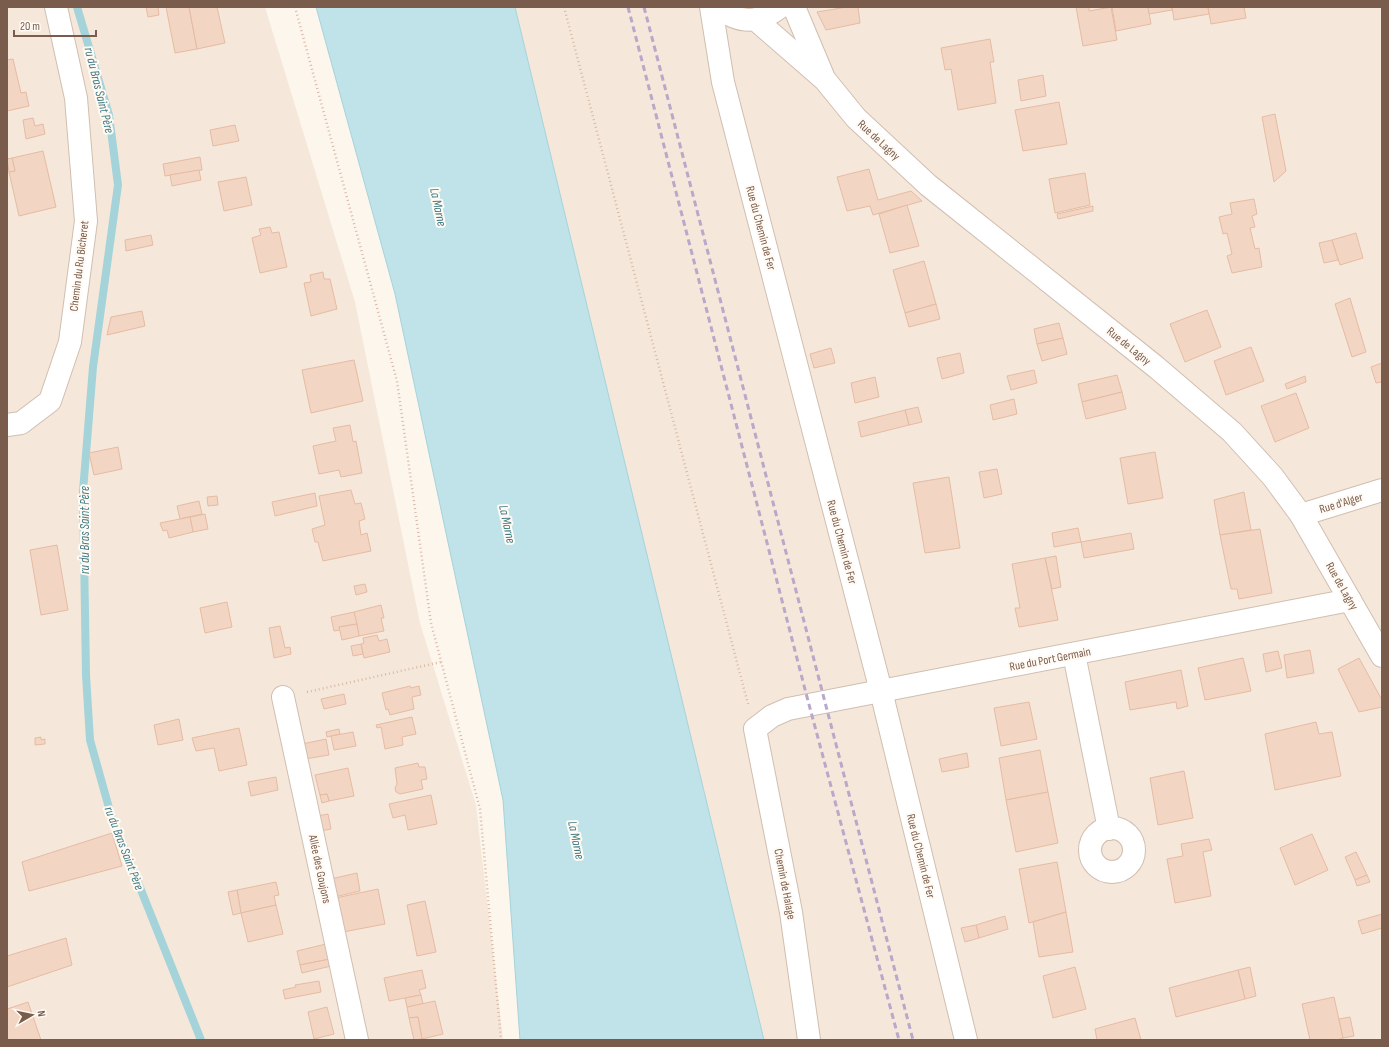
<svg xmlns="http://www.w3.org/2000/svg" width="1389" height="1047" font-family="'Sofia Sans Condensed',sans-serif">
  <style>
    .residential { fill: #f5e8da }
    .water { fill: #bfe3e8; stroke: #a5d3da }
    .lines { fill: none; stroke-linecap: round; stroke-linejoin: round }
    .stream { stroke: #a5d3da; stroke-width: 8 }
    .building { fill: #f3d5c3; stroke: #e6bba3 }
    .minor-casing { stroke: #d1beb0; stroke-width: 24 }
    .tertiary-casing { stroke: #d1beb0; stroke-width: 24 }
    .path { stroke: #d9b8a5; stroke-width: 2.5; stroke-dasharray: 1 3; stroke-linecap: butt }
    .minor { stroke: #fff; stroke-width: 22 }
    .tertiary { stroke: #fff; stroke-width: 22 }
    .rail { stroke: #b9a8c9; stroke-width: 3; stroke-dasharray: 6 4; stroke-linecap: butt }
    .labels { text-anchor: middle; stroke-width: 4; stroke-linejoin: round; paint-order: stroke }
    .street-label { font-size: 12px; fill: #7a5c4d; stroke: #fffaf3 }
    .water-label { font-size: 13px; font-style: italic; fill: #437c86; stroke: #fffaf3 }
  </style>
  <rect width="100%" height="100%" fill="#fdf6ec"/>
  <g class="residential">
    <path d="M7,7H265L355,302L420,623L476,805L503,1040H7Z"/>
    <path d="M396,7H1382V1040H620Z"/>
  </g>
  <path class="water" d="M316,7H515L764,1040H520L503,800L395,294Z"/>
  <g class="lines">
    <path class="stream" d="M77,7L109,115L118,185L93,367L83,491L86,675L90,740L111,815L201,1040"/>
  </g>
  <g class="building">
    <path d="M146,7H158L159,15L148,17Z"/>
    <path d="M166,7H189L197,49L175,53Z"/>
    <path d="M189,7H217L225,43L197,49Z"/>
    <path d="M847,7H858L860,23L826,30L817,12Z"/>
    <path d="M1076,7H1089V11L1111,7L1117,40L1083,46Z"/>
    <path d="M1112,7H1148L1151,24L1116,31Z"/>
    <path d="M1148,7H1172V10L1149,14Z"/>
    <path d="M1172,7H1208L1209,14L1174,20Z"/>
    <path d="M1208,7H1244L1246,18L1211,24Z"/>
    <path d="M990,39L994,62H990L996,103L958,110L951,69L945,70L941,48Z"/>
    <path d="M13,59L21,93L26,92L29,106L7,111V60Z"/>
    <path d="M1043,75L1046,96L1021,101L1018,80Z"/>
    <path d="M1059,102L1067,144L1023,151L1015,110Z"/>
    <path d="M1275,114L1286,171L1274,182L1262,117Z"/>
    <path d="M33,118L35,126L43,124L45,134L26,139L23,120Z"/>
    <path d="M235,125L239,141L213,146L210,130Z"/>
    <path d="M43,151L56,207L19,216L9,172L15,171L12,158Z"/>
    <path d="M200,157L202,170L165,176L163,164Z"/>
    <path d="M12,158L15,171L9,172L7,159Z"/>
    <path d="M869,169L878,200L911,191L922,201L873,215L870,206L847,211L837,177Z"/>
    <path d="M199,170L201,180L172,186L170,175Z"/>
    <path d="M1085,173L1090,205L1055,213L1049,179Z"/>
    <path d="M246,177L252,205L224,211L218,182Z"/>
    <path d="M1254,199L1257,214L1252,216L1255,227L1250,228L1255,249L1259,248L1262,267L1232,273L1227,256L1232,254L1227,233L1223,234L1219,217L1232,214L1230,203Z"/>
    <path d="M907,205L919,246L890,253L879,214Z"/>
    <path d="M1093,206V211L1058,219L1057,214Z"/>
    <path d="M270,227L272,233L279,232L287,267L260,273L252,238L261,235L259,229Z"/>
    <path d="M1356,233L1363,258L1340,265L1332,240Z"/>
    <path d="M151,235L153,245L126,251L125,240Z"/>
    <path d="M1332,240L1338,260L1324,263L1319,243Z"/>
    <path d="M924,261L936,304L905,313L893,270Z"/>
    <path d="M323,272L324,279H330L337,309L311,316L304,283L311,282L310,275Z"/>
    <path d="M1350,298L1366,352L1352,357L1335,304Z"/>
    <path d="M936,304L940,319L909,327L905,313Z"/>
    <path d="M1207,310L1221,347L1185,362L1170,324Z"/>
    <path d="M142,311L145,326L107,335L111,317Z"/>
    <path d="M1059,323L1063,338L1037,344L1034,329Z"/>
    <path d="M1063,338L1067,354L1042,361L1037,344Z"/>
    <path d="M1251,347L1264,381L1226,395L1214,361Z"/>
    <path d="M831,348L835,363L814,368L810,354Z"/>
    <path d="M960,353L964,373L942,379L937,358Z"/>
    <path d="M354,360L363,401L311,413L302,370Z"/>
    <path d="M1382,363V382L1376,383L1371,367Z"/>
    <path d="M1034,370L1037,383L1011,390L1007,376Z"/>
    <path d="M1117,375L1122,392L1082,402L1078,384Z"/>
    <path d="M1305,376L1306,382L1287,389L1285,384Z"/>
    <path d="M875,377L879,397L855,403L851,383Z"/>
    <path d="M1122,392L1126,409L1086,419L1082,402Z"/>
    <path d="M1296,393L1309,428L1275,442L1261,406Z"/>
    <path d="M1014,399L1017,414L993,420L990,405Z"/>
    <path d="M918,407L922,422L909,425L905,410Z"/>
    <path d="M905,410L909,425L861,437L858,422Z"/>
    <path d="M350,425L353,442L356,441L362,473L341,477L339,470L319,474L313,446L336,441L333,428Z"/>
    <path d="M118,447L122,469L94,475L89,453Z"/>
    <path d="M1155,452L1163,498L1128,504L1120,458Z"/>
    <path d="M997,469L1002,494L984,498L979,472Z"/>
    <path d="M949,477L960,548L925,553L913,483Z"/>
    <path d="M351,490L355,504L361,503L365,519L359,521L361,535L367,533L371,551L323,561L318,542H315L312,529L325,525L319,496Z"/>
    <path d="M1244,492L1251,530L1220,535L1214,500Z"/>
    <path d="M315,493L317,506L275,516L272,502Z"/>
    <path d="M217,496L218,505L208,506L207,497Z"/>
    <path d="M199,501L202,514L180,519L177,506Z"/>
    <path d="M205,514L208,529L193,532L190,517Z"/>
    <path d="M190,517L193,532L169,538L167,530L163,531L160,523Z"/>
    <path d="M1078,528L1081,542L1054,547L1052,533Z"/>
    <path d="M1260,529L1272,593L1239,599L1237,589H1231L1220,535Z"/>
    <path d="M1131,533L1134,549L1084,558L1081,542Z"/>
    <path d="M57,545L68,610L41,615L30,550Z"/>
    <path d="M1056,556L1061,587L1052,589L1045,558Z"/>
    <path d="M1045,558L1058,620L1019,627L1015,608H1020L1012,564Z"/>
    <path d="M365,584L367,592L356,595L354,586Z"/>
    <path d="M227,602L232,627L205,633L200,608Z"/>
    <path d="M381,605L384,618H381L384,631L359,636L354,612Z"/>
    <path d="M354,612L357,624L339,627L340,630L334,631L331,617Z"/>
    <path d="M357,624L359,636L342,640L339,627Z"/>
    <path d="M280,626L285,648L290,647L291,654L274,658L269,628Z"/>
    <path d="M377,635L379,641L387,639L390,652L364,658L361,644L364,643L363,638Z"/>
    <path d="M361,644L363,654L353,656L351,646Z"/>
    <path d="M1310,650L1314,673L1287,678L1284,655Z"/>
    <path d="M1278,651L1282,668L1266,672L1263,654Z"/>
    <path d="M1243,658L1251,691L1205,700L1198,668Z"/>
    <path d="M1359,658L1382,700V707L1359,712L1338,669Z"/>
    <path d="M1181,670L1188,706L1177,709L1176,702L1130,710L1125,682Z"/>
    <path d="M410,686L411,688L419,686L421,695L412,697L414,709L390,715L388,709L386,710L382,693Z"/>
    <path d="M344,694L346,704L324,709L321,699Z"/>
    <path d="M1029,702L1037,739L1001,746L994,708Z"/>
    <path d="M412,717L416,734L402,737L403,745L385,749L381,727L377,728L376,725Z"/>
    <path d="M179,719L183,740L158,745L154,725Z"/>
    <path d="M1316,722L1319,734L1332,732L1341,776L1275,790L1265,734Z"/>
    <path d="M239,728L247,765L219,771L214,748L196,751L192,738Z"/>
    <path d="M339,729L340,734L327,737L326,732Z"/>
    <path d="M353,732L356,746L334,750L331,736Z"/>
    <path d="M41,737V740L45,739V744L35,745V738Z"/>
    <path d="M326,739L329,755L305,759L302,744Z"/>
    <path d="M1040,750L1048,792L1006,800L999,758Z"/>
    <path d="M967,753L969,767L942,772L939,759Z"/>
    <path d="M418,763L419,767H425L427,779L421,780L423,789L400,794L396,792L395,788L397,784L395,768Z"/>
    <path d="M348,768L354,796L329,801L327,794L320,795L315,775Z"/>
    <path d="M1184,771L1193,818L1158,825L1150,778Z"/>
    <path d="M276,777L278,790L251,796L248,782Z"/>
    <path d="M1048,792L1058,843L1016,852L1006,800Z"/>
    <path d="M327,794L329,801L322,803L320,795Z"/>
    <path d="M431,795L437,824L408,830L405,815L393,818L389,804Z"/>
    <path d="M328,814L331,829L315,832L312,817Z"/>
    <path d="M112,833L122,866L29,891L22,862Z"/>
    <path d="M1312,834L1328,870L1295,885L1280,848Z"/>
    <path d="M1209,839L1212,850L1203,852L1211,896L1175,903L1167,859L1183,856L1181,844Z"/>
    <path d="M1356,852L1367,875L1355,880L1345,857Z"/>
    <path d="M1057,862L1066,912L1029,923L1019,869Z"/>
    <path d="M357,873L360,891L330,898L326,880Z"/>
    <path d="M1367,875L1370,882L1357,886L1355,880Z"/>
    <path d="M276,882L279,895L274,896L276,905L241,913L237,890Z"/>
    <path d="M378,889L385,924L338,933L331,899Z"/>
    <path d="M237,890L241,913L233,915L228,892Z"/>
    <path d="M425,901L436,952L417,956L407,905Z"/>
    <path d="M276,905L283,934L248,942L241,913Z"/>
    <path d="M1066,912L1073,952L1039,957L1033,922Z"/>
    <path d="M1382,914V928L1362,934L1358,921Z"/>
    <path d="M1005,916L1008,929L979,938L976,925Z"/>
    <path d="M976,925L979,938L965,942L961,928Z"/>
    <path d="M66,938L72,965L7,987V956Z"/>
    <path d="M326,944L330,959L300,965L297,951Z"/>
    <path d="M330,959L331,966L302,973L300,965Z"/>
    <path d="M1075,967L1086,1009L1053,1018L1043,976Z"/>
    <path d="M1250,967L1256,996L1245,999L1238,970Z"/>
    <path d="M422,970L426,988L419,990L421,995L389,1001L384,978Z"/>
    <path d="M1238,970L1245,999L1176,1017L1169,988Z"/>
    <path d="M319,981L321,992L285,999L283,990L296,987L295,985Z"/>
    <path d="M421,995L423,1004L407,1007L405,998Z"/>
    <path d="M1334,997L1343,1038L1337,1040H1310L1302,1004Z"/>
    <path d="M435,1001L443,1034L422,1039L418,1017L409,1018L407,1007Z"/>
    <path d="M28,1002L41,1040H7V1009Z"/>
    <path d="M327,1007L334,1034L314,1039L308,1012Z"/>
    <path d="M418,1017L422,1039L414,1040L409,1018Z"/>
    <path d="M1350,1017L1354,1036L1343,1038L1339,1019Z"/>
    <path d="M1135,1018L1141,1040H1097L1095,1029Z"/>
  </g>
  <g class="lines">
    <g class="minor-casing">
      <g id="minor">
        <path d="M711,7L723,82L881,691L966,1040"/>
        <path d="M7,425L21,423L50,401L70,342L86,221L76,98L56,7"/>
        <path d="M1301,515L1382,490"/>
        <path d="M1074,654L1109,829"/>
        <path d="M283,697L357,1040"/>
        <circle cx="1112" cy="850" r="22"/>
        <path d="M809,1040L791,912L755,729L772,716L788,709L1350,600"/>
      </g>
    </g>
    <g class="tertiary-casing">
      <g id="tertiary">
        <path d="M717,7C740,24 758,24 780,7"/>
        <path d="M794,7L823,76"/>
        <path d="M756,20L825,80L856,118L928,185L1156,367L1232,432L1273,477L1301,515L1382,656"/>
      </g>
    </g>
    <g class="path">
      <path d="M295,7L397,381L431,623L480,809L501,1040"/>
      <path d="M564,7L748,704"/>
      <path d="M307,692L441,662"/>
    </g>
    <use href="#minor" class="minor"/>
    <use href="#tertiary" class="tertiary"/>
    <g class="rail">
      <path d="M628,7L807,697L899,1040"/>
      <path d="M644,7L913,1040"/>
    </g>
  </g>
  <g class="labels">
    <g class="street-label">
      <text transform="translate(879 140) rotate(43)" y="4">Rue de Lagny</text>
      <text transform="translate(761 228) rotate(75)" y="4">Rue du Chemin de Fer</text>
      <text transform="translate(79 266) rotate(-83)" y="4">Chemin du Ru Bicheret</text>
      <text transform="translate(1129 346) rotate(39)" y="4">Rue de Lagny</text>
      <text transform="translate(1341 503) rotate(-17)" y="4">Rue d'Alger</text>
      <text transform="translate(842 542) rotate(75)" y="4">Rue du Chemin de Fer</text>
      <text transform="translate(1342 586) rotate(60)" y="4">Rue de Lagny</text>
      <text transform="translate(1050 659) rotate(-11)" y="4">Rue du Port Germain</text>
      <text transform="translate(921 856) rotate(76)" y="4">Rue du Chemin de Fer</text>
      <text transform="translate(320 869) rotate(78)" y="4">Allée des Goujons</text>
      <text transform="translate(785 884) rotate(79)" y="4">Chemin de Halage</text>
    </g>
    <g class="water-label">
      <text transform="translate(100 90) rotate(76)" y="5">ru du Bras Saint Père</text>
      <text transform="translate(439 207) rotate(78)" y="5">La Marne</text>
      <text transform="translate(508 524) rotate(78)" y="5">La Marne</text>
      <text transform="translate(84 530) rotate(-90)" y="5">ru du Bras Saint Père</text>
      <text transform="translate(577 840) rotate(78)" y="5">La Marne</text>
      <text transform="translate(125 848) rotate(69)" y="5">ru du Bras Saint Père</text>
    </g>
  </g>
  <rect width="1389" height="1047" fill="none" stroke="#7a5c4d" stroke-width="16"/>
  <g transform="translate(32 1015) rotate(81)" stroke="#fffaf3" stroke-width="3" paint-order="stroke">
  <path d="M0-3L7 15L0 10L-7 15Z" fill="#7a5c4d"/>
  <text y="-6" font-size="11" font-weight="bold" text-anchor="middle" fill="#7a5c4d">N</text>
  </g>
  <path d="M14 30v6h82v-6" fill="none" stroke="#7a5c4d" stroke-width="2"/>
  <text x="20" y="30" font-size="12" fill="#7a5c4d" stroke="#fffaf3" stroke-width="3" paint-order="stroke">20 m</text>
</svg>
